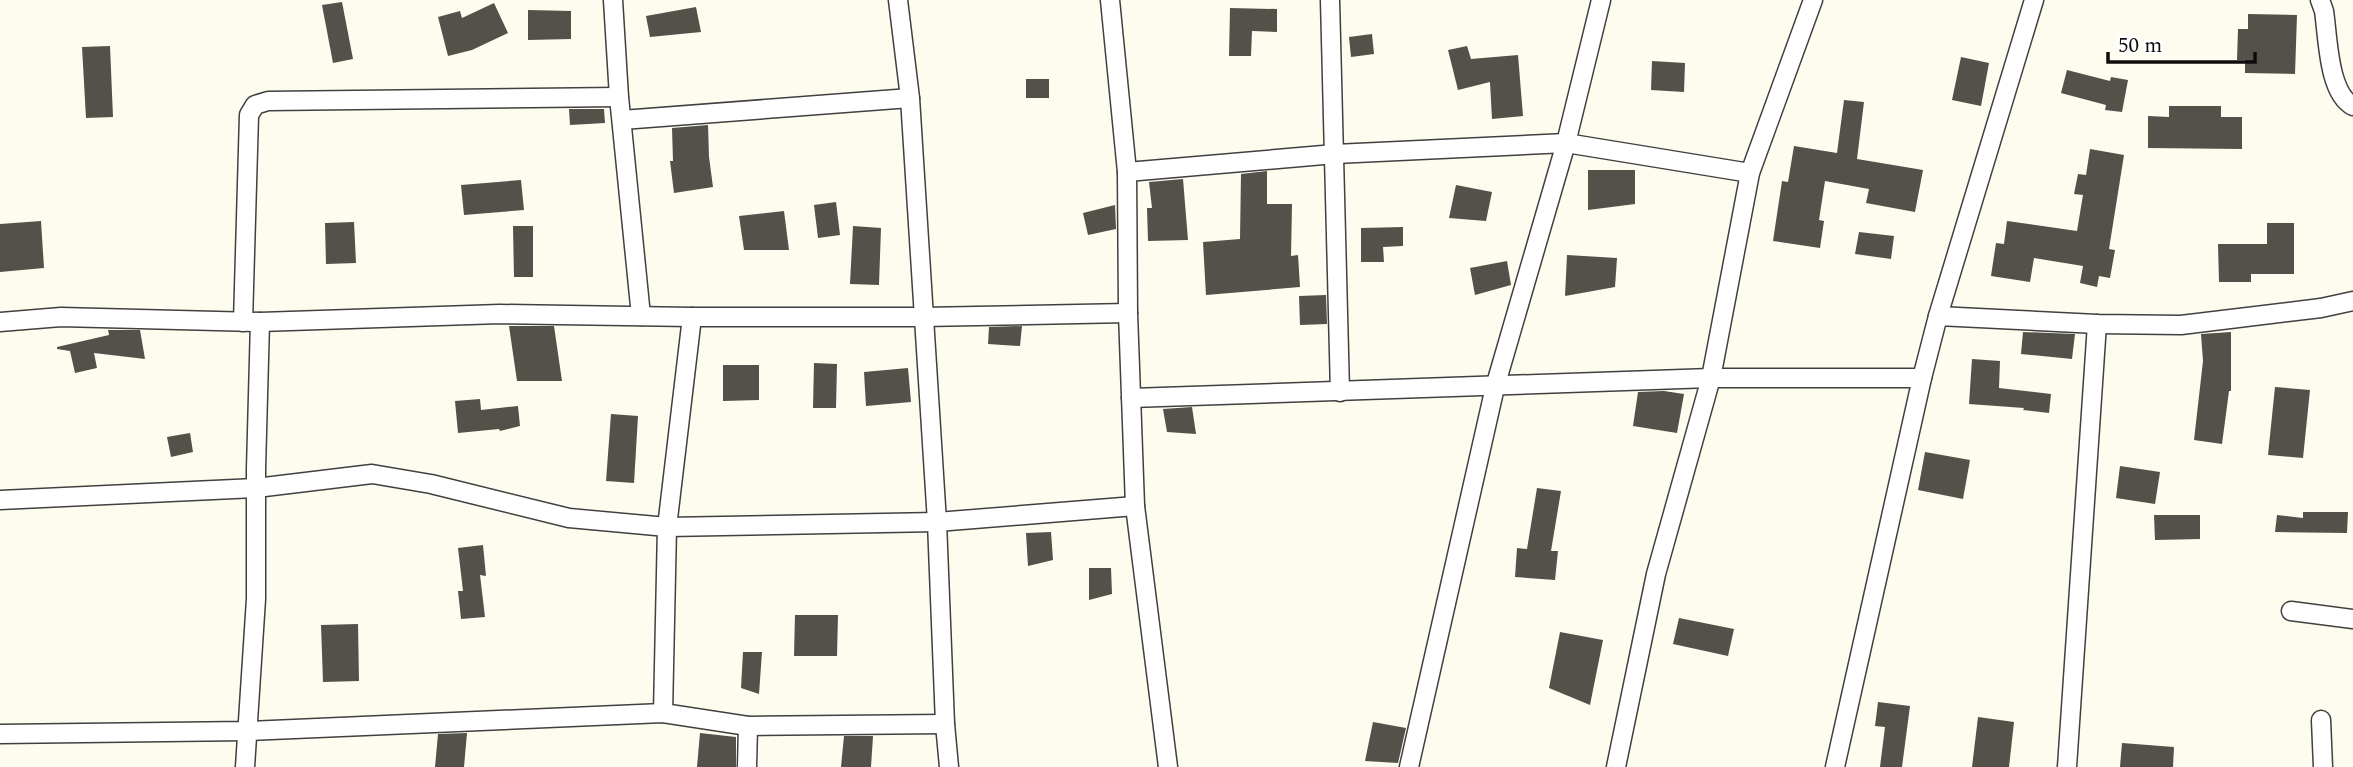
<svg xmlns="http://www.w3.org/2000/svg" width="2353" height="767" font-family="Spectral,serif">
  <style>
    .building { fill: #54504a }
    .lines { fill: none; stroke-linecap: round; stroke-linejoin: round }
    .street-casing { stroke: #404040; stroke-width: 21 }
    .street { stroke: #fff; stroke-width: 18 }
  </style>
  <rect width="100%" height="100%" fill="#fdfcee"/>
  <g class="building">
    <path d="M342,2L353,59L333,63L322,5Z"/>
    <path d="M494,3L508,33L472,50L448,56L438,17L460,11L462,18Z"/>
    <path d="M696,7L701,32L650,37L646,16Z"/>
    <path d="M1230,8L1277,9V32L1252,31L1251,56H1229Z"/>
    <path d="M528,10L571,11V39L528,40Z"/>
    <path d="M2248,14L2297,15L2295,74L2245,73V60H2237L2238,29H2248Z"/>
    <path d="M1372,34L1374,54L1351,57L1349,37Z"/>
    <path d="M110,46L113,117L86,118L82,47Z"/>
    <path d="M1467,46L1471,59L1518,55L1523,116L1492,119L1490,82L1458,90L1448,50Z"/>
    <path d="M1961,57L1989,63L1981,106L1952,100Z"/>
    <path d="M1652,61L1685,63L1684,92L1651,90Z"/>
    <path d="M2067,70L2110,81L2111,77L2128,80L2122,112L2105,110L2106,105L2061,93Z"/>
    <rect x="1026" y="79" width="23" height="19"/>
    <path d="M1844,100L1864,102L1857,159L1923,170L1915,212L1866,203L1869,189L1825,181L1819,220L1824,221L1820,248L1773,241L1782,181L1788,182L1794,146L1837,153Z"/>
    <path d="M2169,106H2221V117H2242V149L2148,148V116L2169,117Z"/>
    <path d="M569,109H604L605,123L570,125Z"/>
    <path d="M708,125L709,157L713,187L674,193L670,161H673L672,128Z"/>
    <path d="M2090,149L2124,155L2109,249L2115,250L2110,278L2099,276L2097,287L2080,283L2083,266L2034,258L2030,282L1991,276L1996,243L2004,244L2007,221L2077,231L2083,195L2074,194L2078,174L2086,175Z"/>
    <path d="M1588,170H1635V204L1588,210Z"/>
    <path d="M1267,171V204H1292L1291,256L1298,255L1300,287L1206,295L1203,242L1240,239L1241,174Z"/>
    <path d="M1183,179L1188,240L1148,241L1147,208H1152L1149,182Z"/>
    <path d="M521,180L524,210L464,215L461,185Z"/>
    <path d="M1456,185L1492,192L1486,221L1449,218Z"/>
    <path d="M836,202L840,235L818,238L814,205Z"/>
    <path d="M1115,205L1116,229L1088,235L1083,213Z"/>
    <path d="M784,211L789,250H744L739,216Z"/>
    <path d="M41,221L44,268L0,272V224Z"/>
    <path d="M354,222L356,263L326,264L325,223Z"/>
    <path d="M2267,223H2294V274H2251V282H2219L2218,244H2267Z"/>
    <path d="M513,226H533V277H514Z"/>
    <path d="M853,226L881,228L879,285L850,284Z"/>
    <path d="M1403,227V246L1383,247L1384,262H1361V228Z"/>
    <path d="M1859,232L1894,236L1891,259L1855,254Z"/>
    <path d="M1567,255L1617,258L1615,287L1565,296Z"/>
    <path d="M1507,261L1511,285L1475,295L1470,268Z"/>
    <path d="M1326,295L1327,324L1300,325L1299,296Z"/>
    <path d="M509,326H554L562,381H517Z"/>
    <path d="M1022,326L1020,346L988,344L989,327Z"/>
    <path d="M108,330H140L145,359L94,353L97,368L75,373L70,351L57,349V347L109,335Z"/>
    <path d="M2023,332L2075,334L2072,359L2021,354Z"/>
    <path d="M2231,332V391H2229L2222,444L2194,440L2203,361L2201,334Z"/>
    <path d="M1972,359L2000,361L1999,388L2051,394L2049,413L2023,410L2024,408L1969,404Z"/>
    <path d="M814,363L837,364L836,408H813Z"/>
    <path d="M723,365H759V400L723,401Z"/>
    <path d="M908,368L911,402L866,406L864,372Z"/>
    <path d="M2275,387L2310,390L2303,458L2268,455Z"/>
    <path d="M1664,391L1684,394L1677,433L1633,426L1638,392Z"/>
    <path d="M480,399L481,410L518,406L520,426L500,431L499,429L458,433L455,401Z"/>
    <path d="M1192,407L1196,434L1167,432L1163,409Z"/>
    <path d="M611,414L638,416L634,483L606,481Z"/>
    <path d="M190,433L193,452L171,457L167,437Z"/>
    <path d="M1925,452L1970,460L1963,499L1918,490Z"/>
    <path d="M2120,466L2160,472L2155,504L2116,498Z"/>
    <path d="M1537,488L1561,491L1551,551H1558L1555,580L1515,577L1517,548L1527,549Z"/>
    <path d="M2303,512H2348L2347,533L2275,532L2277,515L2303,518Z"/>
    <path d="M2154,515H2200V539L2155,540Z"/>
    <path d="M1051,532L1053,560L1028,566L1026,533Z"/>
    <path d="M483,545L486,576L480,575L485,617L461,619L458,591H463L458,548Z"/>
    <path d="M1089,568H1111L1112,594L1089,600Z"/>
    <path d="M795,615H838L837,656H794Z"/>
    <path d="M1679,618L1734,629L1728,656L1673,644Z"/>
    <path d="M358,624L359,681L323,682L321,625Z"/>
    <path d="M1560,632L1603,640L1590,705L1549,688Z"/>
    <path d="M743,652H762L759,694L741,688Z"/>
    <path d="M1878,702L1910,706L1902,767H1880L1885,727L1875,726Z"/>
    <path d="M1978,717L2014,722L2009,767H1972Z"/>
    <path d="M1373,722L1406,728L1398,763L1365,761Z"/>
    <path d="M467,733L464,767H435L438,734Z"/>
    <path d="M700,733L736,737V767H697Z"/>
    <path d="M844,736H873L871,767H841Z"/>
    <path d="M2122,743L2174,747L2173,767H2120Z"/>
  </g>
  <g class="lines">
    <g class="street-casing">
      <g id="street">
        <path d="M613,0L619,97L641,316"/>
        <path d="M898,0L910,98L937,522L945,724L949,767"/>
        <path d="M1110,0L1127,172L1128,313L1135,506L1168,767"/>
        <path d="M1330,0L1340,392"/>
        <path d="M2320,0L2324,11C2328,37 2328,93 2353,106"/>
        <path d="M622,120L910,98"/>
        <path d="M1127,172L1335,154L1566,143L1750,173"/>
        <path d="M1938,316L2034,0"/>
        <path d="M0,322L61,317L260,322L500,314L692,317H922L1128,313"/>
        <path d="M243,322L249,115L255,105L268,101L619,97"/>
        <path d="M1131,398L1711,378H1922L1938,316L2097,324L2181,325L2321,308L2353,301"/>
        <path d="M0,500L256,488L372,474L431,484L569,518L667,527L937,522L1135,506"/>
        <path d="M2291,611L2353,619"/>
        <path d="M663,713L667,527L692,317"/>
        <path d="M2321,720L2323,767"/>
        <path d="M0,734L247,731L663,713L748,726L945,724"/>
        <path d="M245,767L256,599V469L260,322"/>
        <path d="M747,767L748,726"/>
        <path d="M1409,767L1495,387L1566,143L1601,0"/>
        <path d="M1616,767L1656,574L1711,378L1750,173L1813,0"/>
        <path d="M1835,767L1922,378"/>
        <path d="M2067,767L2097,324"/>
      </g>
    </g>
    <use href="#street" class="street"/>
  </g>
  <path d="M2108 52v10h147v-10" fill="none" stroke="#0d0d0d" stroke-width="3.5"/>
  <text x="2118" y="52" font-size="21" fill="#0d0d0d" stroke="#ffffff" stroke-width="5" paint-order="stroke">50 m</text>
</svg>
